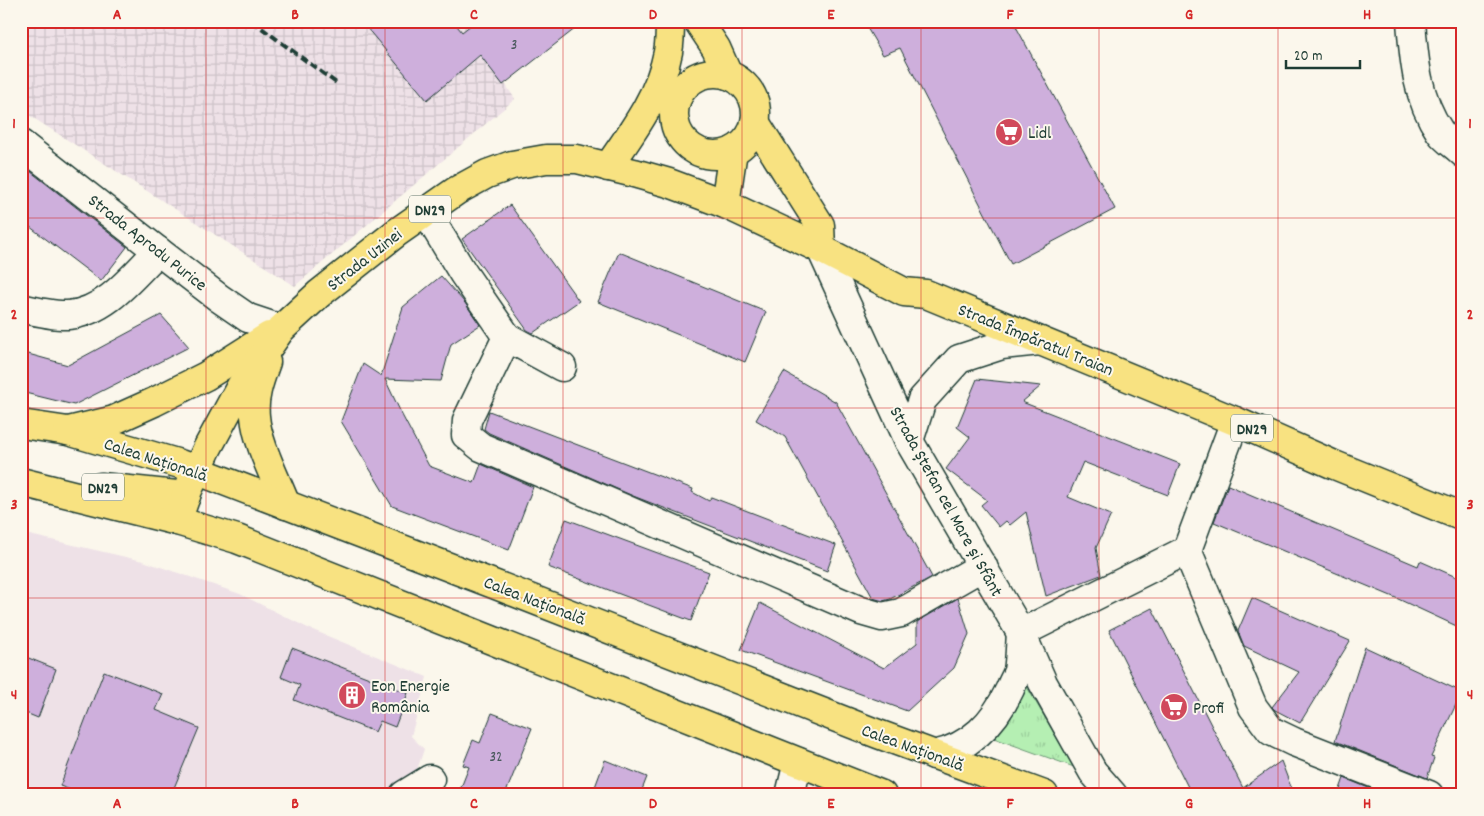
<svg xmlns="http://www.w3.org/2000/svg" width="1484" height="816" font-family="Dekko,sans-serif">
  <style>
    .built { fill: #eee1e7 }
    .industrial { fill: url(#industrial-grid) }
    .park { fill: url(#park-tufts); stroke: #6a9674 }
    .building { fill: #ceafdc; stroke: #1f3d34 }
    .lines { fill: none; stroke-linecap: round; stroke-linejoin: round }
    .minor-casing { stroke: #1f3d34; stroke-width: 31 }
    .major-casing { stroke: #1f3d34; stroke-width: 31 }
    .minor { stroke: #fbf7ec; stroke-width: 28 }
    .major { stroke: #f8e281; stroke-width: 28 }
    .rail { stroke: #1f3d34; stroke-width: 4; stroke-dasharray: 8 4; stroke-linecap: butt }
    .grid { fill: none; stroke: #d62828; stroke-width: 1; stroke-opacity: 0.55 }
    .labels { text-anchor: middle; stroke-width: 4; stroke-linejoin: round; paint-order: stroke }
    .number-label { font-size: 15px; fill: #4b5a5e }
    .shield { fill: #fbf7ec; stroke: #61756b; stroke-width: 1 }
    .shield-label { font-size: 16px; font-weight: bold; fill: #1f3d34 }
    .poi-label { font-size: 18px; fill: #1f3d34; stroke: #fbf7ec; text-anchor: start }
    .street-label { font-size: 18px; fill: #1f3d34; stroke: #fbf7ec }
    .neatline { fill: none; stroke: #d62828; stroke-width: 2 }
    .grid-label { font-size: 16px; text-anchor: middle; font-weight: bold; fill: #d62828 }
  </style>
  <defs>
    <pattern id="industrial-grid" width="8" height="8" patternUnits="userSpaceOnUse" patternTransform="scale(1.25)"><rect width="8" height="8" fill="#eee1e7"/><path d="M0 4h8M4 0v8" fill="none" stroke="#ccc2c7"/></pattern>
    <pattern id="park-tufts" width="24" height="20" patternUnits="userSpaceOnUse" patternTransform="scale(1.25)"><rect width="24" height="20" fill="#b5efb3"/><path d="M3 7l-1-3M5 7V3M7 7l1-3M15 17l-1-3M17 17v-4M19 17l1-3" fill="none" stroke="#9bce9b"/></pattern>
  </defs>
  <rect width="100%" height="100%" fill="#fbf7ec"/>
  <filter id="ink" filterUnits="userSpaceOnUse"><feTurbulence type="fractalNoise" baseFrequency=".02" numOctaves="2"/><feDisplacementMap in="SourceGraphic" scale="10" xChannelSelector="R" yChannelSelector="G"/><feConvolveMatrix kernelMatrix="1 2 1 2 8 2 1 2 1" color-interpolation-filters="sRGB"/></filter>
  <g filter="url(#ink)">
    <path class="built" d="M21,533L143,561L240,594L308,628L427,677L411,736L424,749L415,776L385,795H21Z"/>
    <path class="industrial" d="M21,21H464L515,99L295,286L21,110Z"/>
    <path class="park" d="M1027,687L1074,767L991,737Z"/>
    <g class="building">
      <path d="M361,21H453L462,32L476,21H585L503,85L480,55L427,100Z"/>
      <path d="M863,21H1013L1115,209L1011,264L900,48L883,55Z"/>
      <path d="M21,164L127,247L101,281L21,220Z"/>
      <path d="M510,205L579,301L533,333L527,330L462,239Z"/>
      <path d="M619,252L766,312L745,362L598,302Z"/>
      <path d="M441,276L465,303L480,325L451,344L441,381L385,379L402,415L429,466L474,483L481,464L533,487L509,550L392,506L341,421L363,364L381,376L403,307Z"/>
      <path d="M161,315L189,347L74,405L21,392V352L68,365Z"/>
      <path d="M784,372L836,402L932,577L890,599L883,601L873,598L785,437L756,420Z"/>
      <path d="M977,379L1041,386L1022,402L1180,464L1168,495L1083,462L1068,497L1111,515L1096,548L1101,575L1046,596L1026,512L1010,525L1006,521L999,527L981,505L987,500L946,469L970,437L957,427Z"/>
      <path d="M489,411L693,489L692,492L709,501L711,497L836,545L827,571L633,496L489,433L484,429Z"/>
      <path d="M1228,485L1418,566L1420,561L1463,580V629L1396,598L1214,522Z"/>
      <path d="M566,519L709,572L691,621L548,567Z"/>
      <path d="M958,598L969,634L954,668L907,711L741,650L760,603L884,668L917,643V622Z"/>
      <path d="M1252,598L1350,641L1300,723L1275,710L1272,707L1299,672L1244,646L1238,631Z"/>
      <path d="M1152,608L1243,788L1281,761L1294,795H1192L1109,630Z"/>
      <path d="M1365,647L1462,692L1431,757L1434,758L1427,778L1335,741Z"/>
      <path d="M292,648L408,693L395,727L380,721L375,732L294,700L300,685L281,677Z"/>
      <path d="M21,655L56,669L38,718L21,711Z"/>
      <path d="M104,671L163,694L156,710L199,728L171,795H84L60,786Z"/>
      <path d="M492,713L532,728L505,795H458L469,767L463,765L473,740L480,743Z"/>
      <path d="M605,760L647,777L640,795H592Z"/>
      <path d="M1344,778L1386,795H1338Z"/>
    </g>
    <g class="lines">
      <g class="minor-casing">
        <g id="minor">
          <path d="M1411,21C1414,61 1417,98 1440,132C1446,140 1456,146 1463,153"/>
          <path d="M21,144L158,251L219,298L248,318L281,329"/>
          <path d="M426,212L463,273L507,337L562,367"/>
          <path d="M821,249L909,441L1021,633L1043,683L1093,772L1113,795"/>
          <path d="M21,308C34,311 55,316 68,315C106,312 132,277 158,251"/>
          <path d="M507,337L467,420L466,435L481,447L861,611L882,617L901,613L983,566"/>
          <path d="M909,441L922,400L959,359L1002,345L1040,341"/>
          <path d="M1187,550L1253,707L1271,731L1294,742L1429,795"/>
          <path d="M934,755C971,747 994,723 1010,689C1012,683 1016,677 1018,671C1020,659 1020,645 1021,633L1187,550L1235,421"/>
          <path d="M404,795L430,779"/>
          <path d="M790,795L798,762"/>
        </g>
      </g>
      <g class="major-casing">
        <g id="major">
          <path d="M698,21L716,48L728,75"/>
          <circle cx="715" cy="114" r="41"/>
          <path d="M755,122L820,225L821,249"/>
          <path d="M608,167C633,131 660,95 668,52C670,42 670,31 670,21"/>
          <path d="M725,204L733,151"/>
          <path d="M266,362C260,379 253,397 255,416C257,443 276,479 286,505"/>
          <path d="M21,424L68,431L180,464L496,585L878,734L1044,795"/>
          <path d="M68,431L114,420L154,402L206,376L269,336"/>
          <path d="M21,482L177,521L237,539L882,795"/>
          <path d="M101,487L186,496"/>
          <path d="M177,521L188,490L208,447L241,386L281,329L319,294L396,233L456,191L487,174L512,165L546,159H577L634,173L669,183L725,204L821,249L904,292L926,294L1235,421L1332,464L1463,517"/>
        </g>
      </g>
      <use href="#minor" class="minor"/>
      <use href="#major" class="major"/>
      <path class="rail" d="M252,21L339,85"/>
    </g>
  </g>
  <path class="grid" d="M206,21V795M385,21V795M563,21V795M742,21V795M921,21V795M1099,21V795M1278,21V795M21,218H1463M21,408H1463M21,598H1463"/>
  <defs>
    <g id="supermarket-disc" transform="scale(1.4375)"><circle r="9.5" fill="#d1495b" stroke="#fbf7ec"/><path d="M-6-5.5h2.5l.6 2H6L4.5 2H-2.5L-4.4-4H-6ZM-1.5 3.2a1.3 1.3 0 1 0 .1 0ZM3 3.2a1.3 1.3 0 1 0 .1 0Z" fill="#fff"/></g>
    <g id="building-disc" transform="scale(1.4375)"><circle r="9.5" fill="#d1495b" stroke="#fbf7ec"/><path d="M-4-6H4V6H1V3H-1V6H-4ZM-2.5-4.3h1.7v1.8h-1.7ZM.8-4.3h1.7v1.8H.8ZM-2.5-1h1.7V.8h-1.7ZM.8-1h1.7V.8H.8Z" fill="#fff"/></g>
  </defs>
  <g fill-rule="evenodd">
    <use href="#supermarket-disc" x="1009" y="132"/>
    <use href="#building-disc" x="352" y="695"/>
    <use href="#supermarket-disc" x="1174" y="707"/>
  </g>
  <g class="labels">
    <g class="number-label">
      <text x="514" y="49">3</text>
      <text x="496" y="761">32</text>
    </g>
    <g class="shield">
      <rect x="409" y="195.5" width="42" height="27" rx="4"/>
      <rect x="1231" y="414.5" width="42" height="27" rx="4"/>
      <rect x="82" y="473.5" width="42" height="27" rx="4"/>
    </g>
    <g class="shield-label">
      <text x="430" y="215">DN29</text>
      <text x="1252" y="434">DN29</text>
      <text x="103" y="493">DN29</text>
    </g>
    <g class="poi-label">
      <text x="1028" y="138">Lidl</text>
      <text x="371" y="691">Eon Energie<tspan x="371" dy="21">România</tspan></text>
      <text x="1193" y="713">Profi</text>
    </g>
    <g class="street-label">
      <text transform="translate(148 242) rotate(38)" y="6">Strada Aprodu Purice</text>
      <text transform="translate(364 259) rotate(-38)" y="6">Strada Uzinei</text>
      <text transform="translate(1036 339) rotate(22)" y="6">Strada Împăratul Traian</text>
      <text transform="translate(156 459) rotate(18)" y="6">Calea Națională</text>
      <text transform="translate(947 501) rotate(61)" y="6">Strada Ștefan cel Mare și Sfânt</text>
      <text transform="translate(535 600) rotate(21)" y="6">Calea Națională</text>
      <text transform="translate(913 747) rotate(20)" y="6">Calea Națională</text>
    </g>
  </g>
  <rect width="1484" height="816" fill="none" stroke="#fbf7ec" stroke-width="55"/>
  <path d="M1286 60v8h74v-8" fill="none" stroke="#1f3d34" stroke-width="2.5"/>
  <text x="1294" y="60" font-size="15" fill="#1f3d34" stroke="#fbf7ec" stroke-width="4" paint-order="stroke">20 m</text>
  <rect x="28" y="28" width="1428" height="760" class="neatline"/>
  <g class="grid-label">
    <text x="117" y="19">A</text>
    <text x="295" y="19">B</text>
    <text x="474" y="19">C</text>
    <text x="653" y="19">D</text>
    <text x="831" y="19">E</text>
    <text x="1010" y="19">F</text>
    <text x="1189" y="19">G</text>
    <text x="1367" y="19">H</text>
    <text x="14" y="128">1</text>
    <text x="1470" y="128">1</text>
    <text x="14" y="319">2</text>
    <text x="1470" y="319">2</text>
    <text x="14" y="509">3</text>
    <text x="1470" y="509">3</text>
    <text x="14" y="699">4</text>
    <text x="1470" y="699">4</text>
    <text x="117" y="808">A</text>
    <text x="295" y="808">B</text>
    <text x="474" y="808">C</text>
    <text x="653" y="808">D</text>
    <text x="831" y="808">E</text>
    <text x="1010" y="808">F</text>
    <text x="1189" y="808">G</text>
    <text x="1367" y="808">H</text>
  </g>
</svg>
